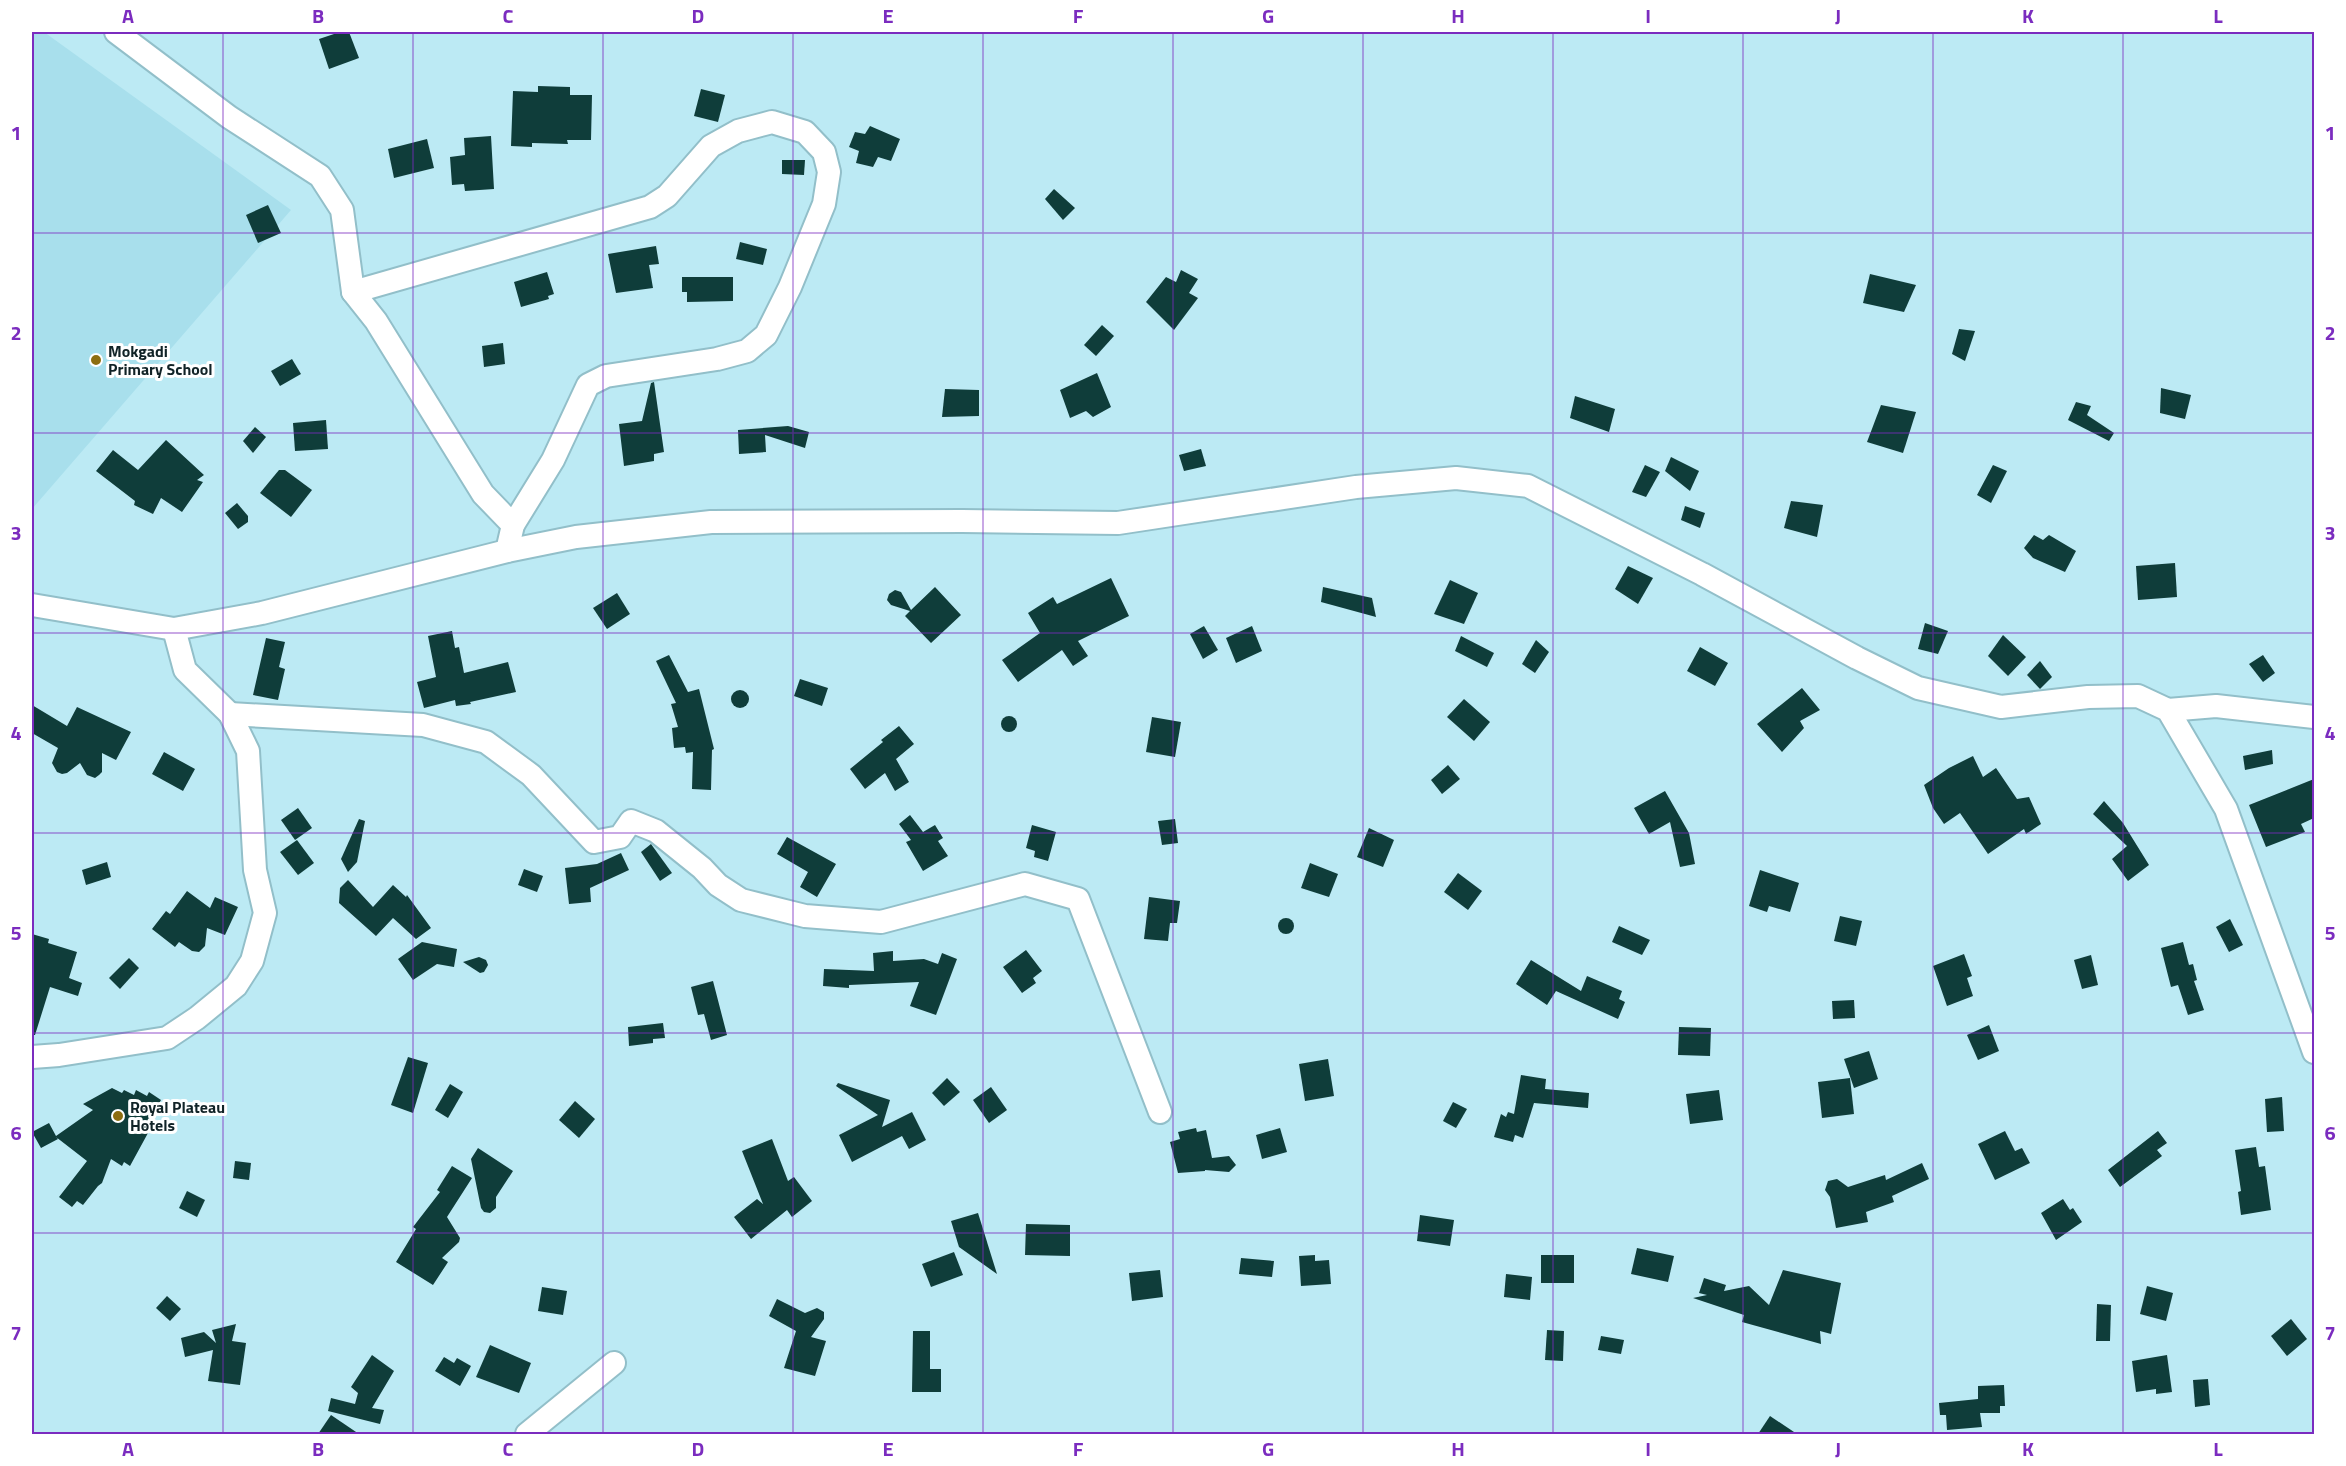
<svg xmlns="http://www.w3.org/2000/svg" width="2346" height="1466" font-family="'Titillium Web',sans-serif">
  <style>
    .built { fill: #a8dfec }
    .building { fill: #0f3d3a }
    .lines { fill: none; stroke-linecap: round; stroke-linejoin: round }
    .minor-casing { stroke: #92bfc9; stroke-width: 26 }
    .minor { stroke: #fff; stroke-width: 22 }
    .grid { fill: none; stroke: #7b2cbf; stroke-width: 1.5; stroke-opacity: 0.55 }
    .poi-dot { fill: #8d6d0f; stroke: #fff; stroke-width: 2 }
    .labels { text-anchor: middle; stroke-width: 6; stroke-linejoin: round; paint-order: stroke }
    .poi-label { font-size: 16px; font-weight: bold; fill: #112327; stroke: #fff; text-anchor: start }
    .neatline { fill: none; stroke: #7b2cbf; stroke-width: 2 }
    .grid-label { font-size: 20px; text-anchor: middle; font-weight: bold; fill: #7b2cbf }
  </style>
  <rect width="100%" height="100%" fill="#bceaf4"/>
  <path class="built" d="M32,32H44L291,210L32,509Z"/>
  <g class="building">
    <path d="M340,32H349L359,58L329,69L319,39Z"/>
    <path d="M538,86L570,87V95H592L591,140H567L568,144L532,143V147L511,146L513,91L538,92Z"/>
    <path d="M701,89L725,95L718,122L694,116Z"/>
    <path d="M870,126L900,139L891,161L878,157L873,167L856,163L859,151L849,147L855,132L865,134Z"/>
    <path d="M491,136L494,189L465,191L464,184L452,185L450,157L465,155L464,138Z"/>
    <path d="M427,139L434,168L394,178L388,149Z"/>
    <path d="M782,160H805L804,175L782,174Z"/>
    <path d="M1054,189L1075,208L1063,220L1045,199Z"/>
    <path d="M268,205L281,233L258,243L246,215Z"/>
    <path d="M740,242L767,249L763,265L736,259Z"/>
    <path d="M656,246L659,264L649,265L653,288L616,293L608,254Z"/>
    <path d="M1181,270L1198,279L1189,293L1198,298L1174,330L1146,302L1166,277L1176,282Z"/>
    <path d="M547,272L554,294L548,296L549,299L521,307L514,282Z"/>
    <path d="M1870,274L1916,285L1904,312L1863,303Z"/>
    <path d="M682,277H733V301L687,302V292H682Z"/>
    <path d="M1102,325L1114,336L1096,356L1084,345Z"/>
    <path d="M1959,329L1975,331L1965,361L1952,354Z"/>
    <path d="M503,343L505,364L484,367L482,346Z"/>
    <path d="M292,359L301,374L280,386L271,371Z"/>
    <path d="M1097,373L1111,407L1093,417L1086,411L1070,418L1060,390Z"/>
    <path d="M654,382L664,452L654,454V461L624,466L619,424L642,421L651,383Z"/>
    <path d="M2161,388L2191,395L2185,419L2160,413Z"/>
    <path d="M945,389L979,390V416L942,417Z"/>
    <path d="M1575,396L1615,409L1609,432L1570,418Z"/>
    <path d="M2076,402L2091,406L2087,415L2114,433L2109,441L2068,420Z"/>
    <path d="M1881,405L1916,412L1903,453L1867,442Z"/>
    <path d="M326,420L328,449L295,451L293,423Z"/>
    <path d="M788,426L809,432L805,448L765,435L766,452L739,454L738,430Z"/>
    <path d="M255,427L266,437L253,453L243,441Z"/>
    <path d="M166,440L204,475L197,480L203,482L182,512L161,498L153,514L134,505L135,501L96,471L113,450L138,470Z"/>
    <path d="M1201,449L1206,466L1184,471L1179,455Z"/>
    <path d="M1671,457L1699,471L1690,491L1665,471Z"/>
    <path d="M1645,465L1660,472L1646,497L1632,492Z"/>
    <path d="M1993,465L2007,471L1991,503L1977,495Z"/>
    <path d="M279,470H285L312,490L291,517L260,493Z"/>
    <path d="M1791,501L1823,505L1817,537L1784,528Z"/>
    <path d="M237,503L248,516V522L238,529L225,513Z"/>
    <path d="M1685,506L1705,513L1700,528L1681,520Z"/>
    <path d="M2034,535L2043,540L2049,535L2076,551L2065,572L2033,558L2024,548Z"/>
    <path d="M2175,563L2177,597L2138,600L2136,566Z"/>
    <path d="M1628,566L1653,578L1638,604L1615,589Z"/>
    <path d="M1111,578L1129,616L1078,641L1088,656L1073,666L1062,650L1018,682L1002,660L1040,633L1028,613L1053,597L1057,604Z"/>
    <path d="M1450,580L1478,593L1464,624L1434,614Z"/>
    <path d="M935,587L961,615L931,643L905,616L910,611L891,605L887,600L889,594L895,590L901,592L911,610Z"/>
    <path d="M1323,587L1372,598L1376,617L1321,602Z"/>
    <path d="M617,593L630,614L607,629L593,608Z"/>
    <path d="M1925,623L1948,631L1938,654L1918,649Z"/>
    <path d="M1204,626L1218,650L1203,659L1190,634Z"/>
    <path d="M1252,626L1262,651L1236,663L1226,638Z"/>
    <path d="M452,631L455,648L459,647L464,673L508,662L516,692L470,702L471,704L456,706L455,700L424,708L417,682L436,677L428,636Z"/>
    <path d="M2003,635L2026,657L2008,676L1988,656Z"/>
    <path d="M1461,636L1494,653L1487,667L1455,651Z"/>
    <path d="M266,638L285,642L279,667L285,669L278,700L253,695Z"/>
    <path d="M1536,640L1549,652L1535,673L1522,664Z"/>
    <path d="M1700,647L1728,663L1715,686L1687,671Z"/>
    <path d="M669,655L688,692L699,689L714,749L712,750L711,790L692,789L693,752L686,753L685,747L674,748L672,728L678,727L671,704L676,703L656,661Z"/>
    <path d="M2263,655L2275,673L2263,682L2249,664Z"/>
    <path d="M2040,661L2052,677L2040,689L2027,675Z"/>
    <path d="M800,679L828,688L822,706L794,696Z"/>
    <path d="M1802,688L1820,710L1800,721L1804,728L1782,752L1757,724Z"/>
    <circle cx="740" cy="699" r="9"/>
    <path d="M1464,699L1490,722L1474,741L1447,717Z"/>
    <path d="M32,705L67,726L77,707L131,732L116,760L102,753V772L99,775L95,778L87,775L80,763L67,773L62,774L57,772L52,763L58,748L32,733Z"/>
    <circle cx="1009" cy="724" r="8"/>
    <path d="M1152,717L1181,722L1175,757L1146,752Z"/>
    <path d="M899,726L914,744L896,759L909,782L895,791L885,773L865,789L850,769L883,742L881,740Z"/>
    <path d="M2272,750L2273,764L2245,770L2243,756Z"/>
    <path d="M164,752L195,769L183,791L152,774Z"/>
    <path d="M1973,756L1983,777L1996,768L2017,799L2029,797L2041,824L2026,834L2024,829L1988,854L1960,813L1944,824L1933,808L1924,785L1949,768Z"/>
    <path d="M1448,765L1460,779L1442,794L1431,780Z"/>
    <path d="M2314,779V818L2301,824L2305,832L2266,847L2249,805Z"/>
    <path d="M1665,791L1689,833L1695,864L1680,867L1670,822L1649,834L1634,808Z"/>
    <path d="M2104,801L2123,823L2149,865L2128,881L2112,859L2127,846L2093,814Z"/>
    <path d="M298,808L312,828L295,840L281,820Z"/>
    <path d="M910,815L923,832L935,825L943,838L938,841L948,856L923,871L906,842L911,840L899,824Z"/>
    <path d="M359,819L365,821L357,862L348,872L341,859Z"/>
    <path d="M1175,819L1178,843L1162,845L1158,821Z"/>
    <path d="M1032,825L1056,832L1048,861L1034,857L1035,851L1026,848Z"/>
    <path d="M1369,828L1394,840L1383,867L1357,857Z"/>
    <path d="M787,837L836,864L817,897L800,887L808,872L777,854Z"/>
    <path d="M297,840L314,863L298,875L280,852Z"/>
    <path d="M651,844L672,873L660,881L641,852Z"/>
    <path d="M621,853L629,870L590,888L591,902L569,904L565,868L597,864Z"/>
    <path d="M107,862L111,877L86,885L82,870Z"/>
    <path d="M1310,863L1338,874L1329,897L1301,888Z"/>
    <path d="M524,869L543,876L537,892L518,885Z"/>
    <path d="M1760,870L1799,883L1790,912L1769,906L1767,912L1749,906Z"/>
    <path d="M1458,873L1482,891L1468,910L1444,892Z"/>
    <path d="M348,880L373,907L393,885L406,897L407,895L431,928L416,939L393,918L376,936L339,903L340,888Z"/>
    <path d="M187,891L210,908L215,897L238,907L225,935L207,928L205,946L199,952L192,951L179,942L175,947L152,929L166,911L170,914Z"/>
    <path d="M1149,897L1180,901L1177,923H1170L1168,941L1144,939Z"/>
    <path d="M1840,916L1862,921L1856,946L1834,941Z"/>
    <circle cx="1286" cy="926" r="8"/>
    <path d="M2230,919L2243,945L2229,952L2216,927Z"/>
    <path d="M1619,926L1650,940L1642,955L1612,942Z"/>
    <path d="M32,934L49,939L48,943L77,952L69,978L82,983L78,996L50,987L35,1035H32Z"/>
    <path d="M422,942L457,949L454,967L437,964L413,980L398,959Z"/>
    <path d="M2183,942L2189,965L2193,964L2197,980L2194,981L2204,1010L2188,1015L2178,985L2171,987L2161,948Z"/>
    <path d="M1026,950L1042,971L1033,978L1036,983L1022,993L1003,967Z"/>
    <path d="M893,951V961L924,959L938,964L942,953L957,959L936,1015L910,1006L919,982L849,985V988L823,986L824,969L874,971L873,953Z"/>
    <path d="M1964,954L1972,976L1967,978L1973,996L1947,1006L1933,966Z"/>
    <path d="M2091,955L2098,985L2082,989L2074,960Z"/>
    <path d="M479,957L486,960L488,965L484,972L480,973L463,962Z"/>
    <path d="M129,958L139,968L120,989L109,978Z"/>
    <path d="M1531,960L1581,991L1587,976L1622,991L1619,999L1625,1002L1618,1019L1556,991L1547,1005L1516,984Z"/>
    <path d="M713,981L727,1035L711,1040L704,1014L698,1015L691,987Z"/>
    <path d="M1854,1000L1855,1018L1833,1019L1832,1001Z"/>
    <path d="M663,1023L665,1038L653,1039V1043L629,1046L628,1027Z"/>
    <path d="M1989,1025L1999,1051L1978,1060L1967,1035Z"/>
    <path d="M1679,1027L1711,1028L1710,1056L1678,1055Z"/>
    <path d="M1869,1051L1878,1079L1854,1088L1844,1059Z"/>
    <path d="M408,1057L428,1063L413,1113L391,1105Z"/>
    <path d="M1328,1059L1334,1096L1305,1101L1299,1064Z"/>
    <path d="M1521,1075L1546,1079L1545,1089L1589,1093L1588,1108L1534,1103L1523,1138L1515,1135L1513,1142L1494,1137L1501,1114L1506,1117L1508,1112L1514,1114Z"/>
    <path d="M947,1078L960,1092L944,1106L932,1093Z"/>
    <path d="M1850,1078L1854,1114L1822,1118L1818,1082Z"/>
    <path d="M838,1083L890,1100L882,1127L912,1112L926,1140L909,1149L902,1136L852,1162L839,1135L878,1115L836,1086Z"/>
    <path d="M450,1084L463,1092L448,1118L435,1110Z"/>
    <path d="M991,1087L1007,1110L989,1123L973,1100Z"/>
    <path d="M112,1088L122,1093L124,1090L134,1095L136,1090L147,1096L149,1092L161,1100L150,1120L154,1122L130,1166L124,1162L122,1166L111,1159L102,1183L98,1186L83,1205L77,1201L72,1207L59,1197L87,1161L56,1137L58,1139L41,1148L32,1132L49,1123L56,1136L93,1110L83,1104Z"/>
    <path d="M1719,1090L1723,1120L1690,1124L1686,1094Z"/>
    <path d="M2282,1097L2284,1131L2267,1132L2265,1099Z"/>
    <path d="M575,1101L595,1119L579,1138L559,1120Z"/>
    <path d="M1453,1102L1467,1109L1456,1128L1443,1121Z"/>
    <path d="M1196,1128L1197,1132L1206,1130L1212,1158L1229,1156L1236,1165L1229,1172L1205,1170V1171L1178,1173L1170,1142L1180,1139L1178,1132Z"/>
    <path d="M1280,1128L1287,1152L1262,1159L1256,1135Z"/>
    <path d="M2005,1131L2015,1151L2022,1148L2030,1163L1995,1180L1978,1144Z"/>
    <path d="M2158,1131L2167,1143L2157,1150L2162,1156L2120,1187L2108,1170Z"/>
    <path d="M772,1139L788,1181L794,1177L812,1201L792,1217L787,1210L751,1239L734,1217L757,1199L763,1204L742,1151Z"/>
    <path d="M2256,1147L2259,1167L2265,1166L2271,1210L2241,1215L2238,1192L2241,1191L2235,1150Z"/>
    <path d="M478,1148L513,1171L496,1197V1208L490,1213L484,1212L481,1208L471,1159Z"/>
    <path d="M235,1161L251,1163L249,1180L233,1178Z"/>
    <path d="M1922,1163L1929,1179L1892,1196L1894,1202L1866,1212L1868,1222L1836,1228L1830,1197L1825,1190L1828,1181L1837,1179L1848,1187L1885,1175L1886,1180Z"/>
    <path d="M452,1166L472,1178L447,1217L460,1238L459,1242L442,1258L448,1262L433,1285L396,1262L416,1229L413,1227L440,1192L437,1190Z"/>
    <path d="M187,1191L205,1200L197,1217L179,1208Z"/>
    <path d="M2063,1199L2070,1210L2073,1208L2082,1222L2056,1240L2041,1213Z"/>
    <path d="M978,1213L997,1274L959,1247L951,1221Z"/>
    <path d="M1420,1215L1454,1220L1450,1246L1417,1241Z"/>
    <path d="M1026,1224L1070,1225V1256L1025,1255Z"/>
    <path d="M1637,1248L1674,1256L1668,1282L1631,1274Z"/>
    <path d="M954,1252L963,1275L931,1287L922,1264Z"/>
    <path d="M1315,1255V1261L1329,1260L1331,1284L1301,1286L1299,1256Z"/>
    <rect x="1541" y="1255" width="33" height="28"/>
    <path d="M1241,1258L1274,1261L1272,1277L1239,1274Z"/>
    <path d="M1160,1270L1163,1297L1132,1301L1129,1273Z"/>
    <path d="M1783,1270L1841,1283L1831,1334L1820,1331L1821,1344L1742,1322L1744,1315L1693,1298L1707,1295L1699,1293L1704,1278L1726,1285L1724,1291L1749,1286L1769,1305Z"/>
    <path d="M1506,1274L1532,1277L1530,1300L1504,1297Z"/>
    <path d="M2147,1286L2173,1293L2166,1321L2140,1314Z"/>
    <path d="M542,1287L567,1291L563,1315L538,1311Z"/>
    <path d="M167,1296L181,1309L170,1321L156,1308Z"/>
    <path d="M777,1299L805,1313L817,1308L824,1312V1319L811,1337L826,1341L815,1376L784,1368L796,1331L769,1316Z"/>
    <path d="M2097,1304L2111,1305L2110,1341H2096Z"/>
    <path d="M2291,1319L2307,1339L2287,1356L2271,1336Z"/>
    <path d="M236,1324L232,1341L246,1343L240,1385L208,1381L213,1350L185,1357L181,1338L204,1332L216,1343L212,1330Z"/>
    <path d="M1547,1330L1564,1331L1563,1361L1545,1360Z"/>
    <path d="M913,1331H930V1369H941V1392H912Z"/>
    <path d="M1601,1336L1624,1340L1621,1354L1598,1350Z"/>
    <path d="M490,1345L531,1363L519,1393L476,1377Z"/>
    <path d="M372,1355L394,1371L372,1408L384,1410L380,1424L328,1411L331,1398L355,1404L358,1393L351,1387Z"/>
    <path d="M2167,1355L2172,1392L2156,1394V1389L2136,1392L2132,1361Z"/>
    <path d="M444,1357L454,1363L457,1358L471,1366L460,1386L435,1371Z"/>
    <path d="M2208,1379L2210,1405L2195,1407L2193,1380Z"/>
    <path d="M2004,1385L2005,1406H2000V1413H1980L1982,1427L1947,1430L1946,1415H1940L1939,1403L1978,1399V1386Z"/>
    <path d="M331,1415L359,1434H318Z"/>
    <path d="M1770,1416L1797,1434H1758Z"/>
  </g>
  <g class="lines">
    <g class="minor-casing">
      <g id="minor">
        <path d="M116,32L229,117L320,176L342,210L353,292L376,321L483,494L513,525"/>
        <path d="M353,292L650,207L667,196L711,146L738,131L772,122L805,132L824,152L829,172L824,204L790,287L766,335L747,351L717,359L606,376L588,385L553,460L513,525L507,551"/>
        <path d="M32,605L174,629L262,613L507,551L576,537L711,522L962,521L1118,523L1356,487L1456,478L1528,486L1702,574L1857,658L1918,688L2001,707L2088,697L2138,696L2168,710L2226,809L2314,1052"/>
        <path d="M2168,710L2216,706L2314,717"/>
        <path d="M230,714L423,725L486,742L531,775L594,842L620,837L631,821L656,831L702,868L718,885L741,900L805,916L881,922L1025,884L1078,899L1160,1112"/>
        <path d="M32,1057L59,1055L167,1038L197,1018L236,986L252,961L265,913L255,870L248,751L230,714L185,670L174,629"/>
        <path d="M527,1434L614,1363"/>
      </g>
    </g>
    <use href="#minor" class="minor"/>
  </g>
  <path class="grid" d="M223,32V1434M413,32V1434M603,32V1434M793,32V1434M983,32V1434M1173,32V1434M1363,32V1434M1553,32V1434M1743,32V1434M1933,32V1434M2123,32V1434M32,233H2314M32,433H2314M32,633H2314M32,833H2314M32,1033H2314M32,1233H2314"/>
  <g class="poi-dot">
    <circle cx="96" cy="360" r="6"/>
    <circle cx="118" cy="1116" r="6"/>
  </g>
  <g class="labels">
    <g class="poi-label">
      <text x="108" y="357">Mokgadi<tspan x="108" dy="18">Primary School</tspan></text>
      <text x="130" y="1113">Royal Plateau<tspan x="130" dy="18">Hotels</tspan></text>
    </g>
  </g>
  <rect width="2346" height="1466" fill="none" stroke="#ffffff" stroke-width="66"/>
  <rect x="33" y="33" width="2280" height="1400" class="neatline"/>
  <g class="grid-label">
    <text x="128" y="23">A</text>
    <text x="318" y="23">B</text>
    <text x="508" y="23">C</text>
    <text x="698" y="23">D</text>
    <text x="888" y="23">E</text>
    <text x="1078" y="23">F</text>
    <text x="1268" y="23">G</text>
    <text x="1458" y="23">H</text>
    <text x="1648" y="23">I</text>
    <text x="1838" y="23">J</text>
    <text x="2028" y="23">K</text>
    <text x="2218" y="23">L</text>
    <text x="16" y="140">1</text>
    <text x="2330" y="140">1</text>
    <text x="16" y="340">2</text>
    <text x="2330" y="340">2</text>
    <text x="16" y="540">3</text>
    <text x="2330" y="540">3</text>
    <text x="16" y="740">4</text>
    <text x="2330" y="740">4</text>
    <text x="16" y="940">5</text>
    <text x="2330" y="940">5</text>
    <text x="16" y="1140">6</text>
    <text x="2330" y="1140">6</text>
    <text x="16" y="1340">7</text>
    <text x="2330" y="1340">7</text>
    <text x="128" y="1456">A</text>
    <text x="318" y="1456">B</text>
    <text x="508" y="1456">C</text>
    <text x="698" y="1456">D</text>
    <text x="888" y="1456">E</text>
    <text x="1078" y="1456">F</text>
    <text x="1268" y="1456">G</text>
    <text x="1458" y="1456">H</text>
    <text x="1648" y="1456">I</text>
    <text x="1838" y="1456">J</text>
    <text x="2028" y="1456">K</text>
    <text x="2218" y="1456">L</text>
  </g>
</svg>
